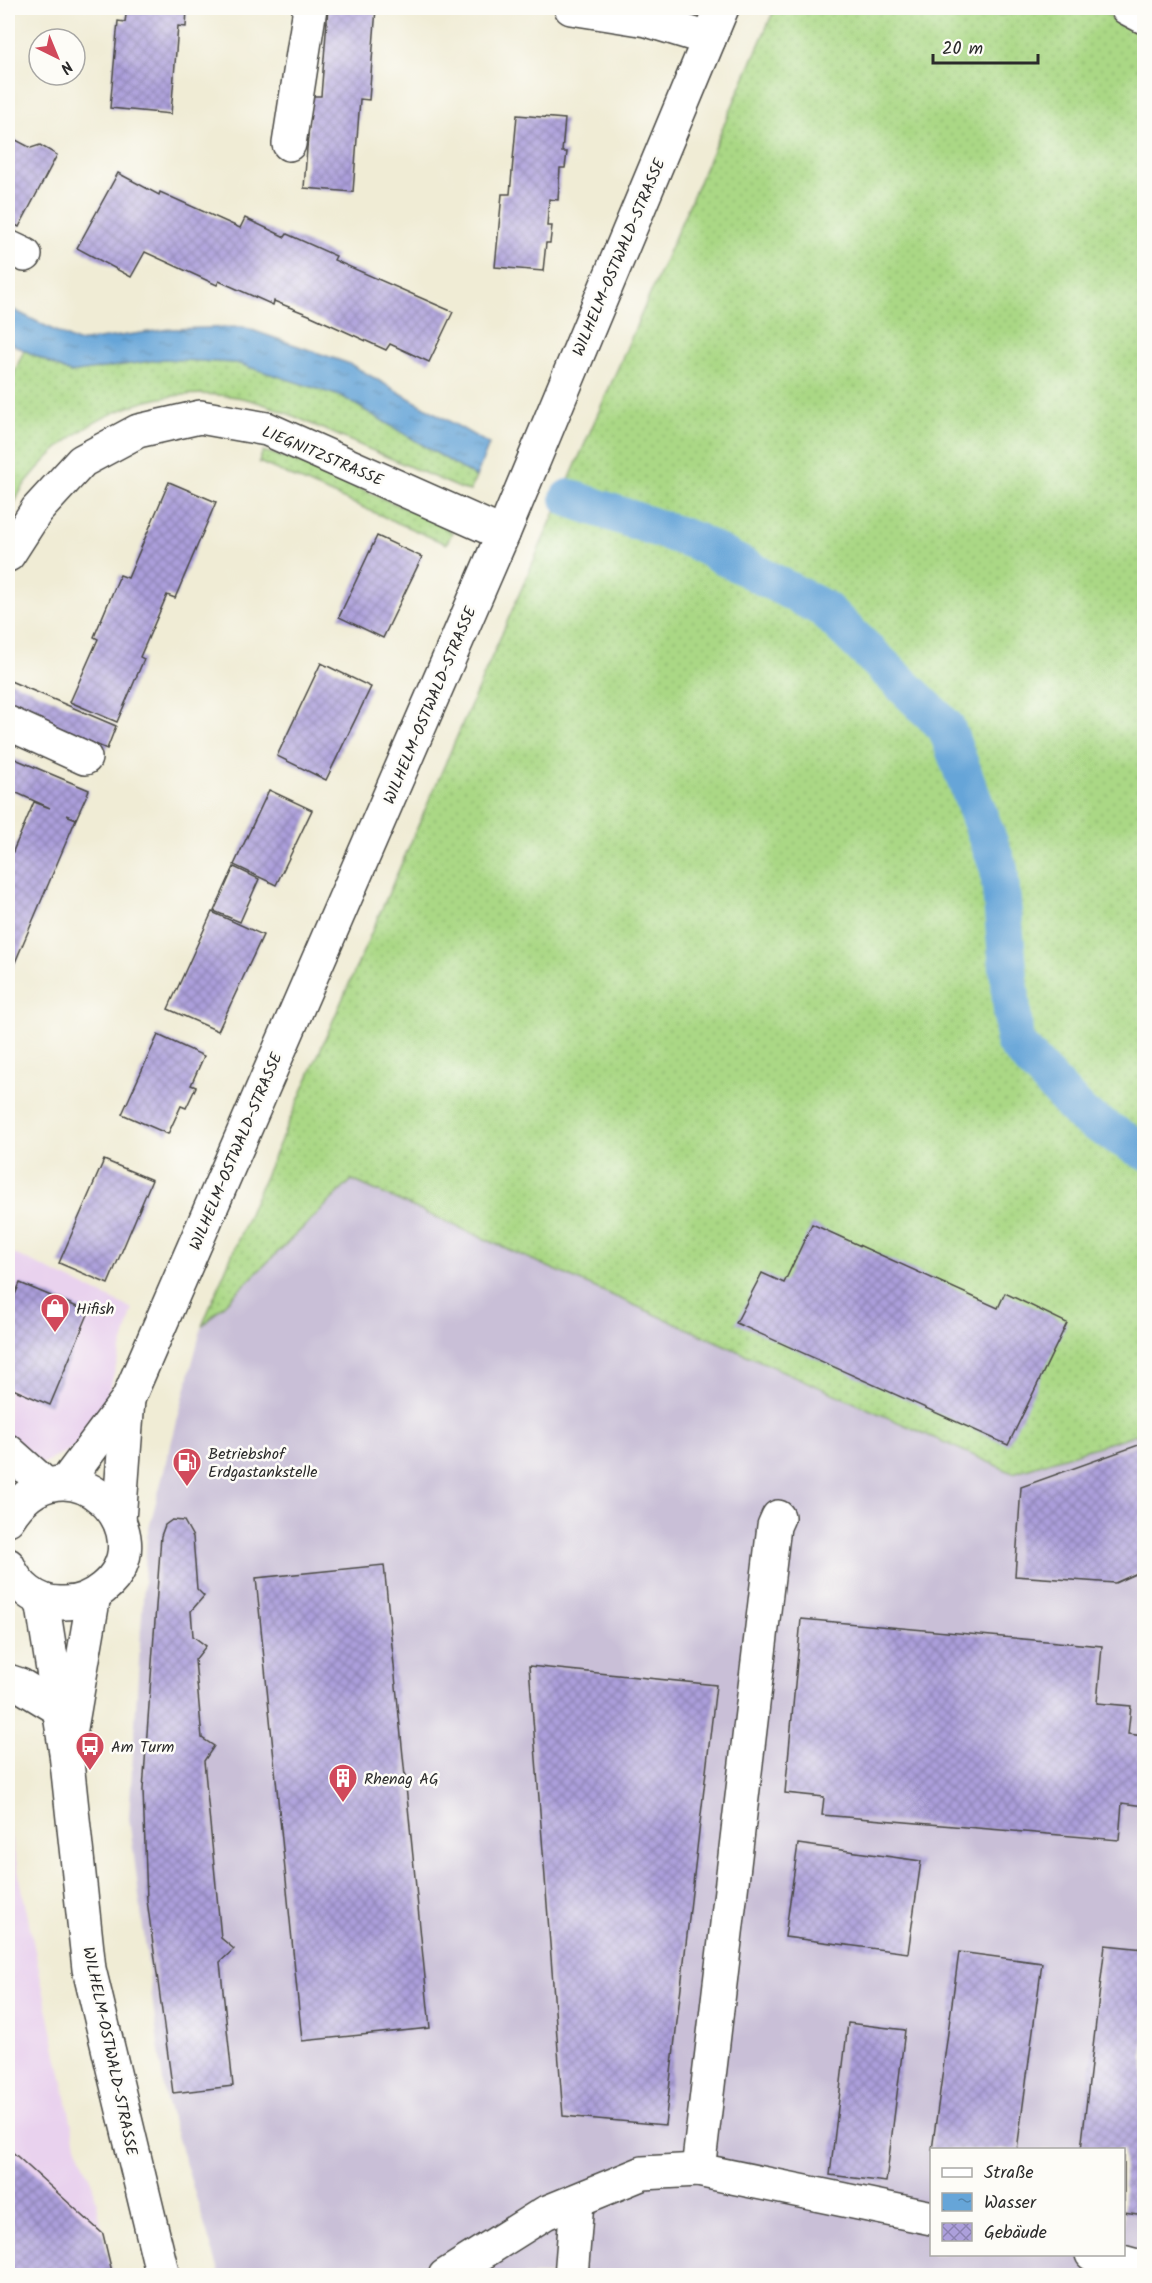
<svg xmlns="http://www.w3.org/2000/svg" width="1152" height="2283" font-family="Kalam,sans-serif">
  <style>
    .built { fill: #e9d2ee }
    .industrial { fill: #c9bfd7; fill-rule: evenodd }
    .grass { fill: url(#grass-dots); stroke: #6a8258; stroke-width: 1.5 }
    .water { fill: url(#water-ripples); stroke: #486882; stroke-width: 1.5 }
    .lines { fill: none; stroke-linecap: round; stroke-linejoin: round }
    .canal { stroke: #66a5d8; stroke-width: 38 }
    .building { fill: url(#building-cross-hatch) }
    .minor-casing { stroke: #494844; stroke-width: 36 }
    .minor { stroke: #fff; stroke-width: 33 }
    .labels { text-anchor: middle; stroke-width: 5; stroke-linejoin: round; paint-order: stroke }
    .street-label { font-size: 16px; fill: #2b2b2b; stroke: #fdfcf7 }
    .poi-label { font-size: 16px; fill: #2b2b2b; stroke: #fdfcf7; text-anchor: start }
  </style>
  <defs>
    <pattern id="grass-dots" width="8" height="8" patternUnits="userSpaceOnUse" patternTransform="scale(1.5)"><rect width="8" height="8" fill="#aad885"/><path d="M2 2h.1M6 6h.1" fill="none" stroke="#92ba73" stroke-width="1.8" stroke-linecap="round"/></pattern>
    <pattern id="water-ripples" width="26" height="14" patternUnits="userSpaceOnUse" patternTransform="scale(1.5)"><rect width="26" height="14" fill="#66a5d8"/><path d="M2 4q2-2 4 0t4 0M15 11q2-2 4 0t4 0" fill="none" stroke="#5487af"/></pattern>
    <pattern id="building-cross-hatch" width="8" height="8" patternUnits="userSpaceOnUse" patternTransform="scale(1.5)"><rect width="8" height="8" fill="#ac9fdb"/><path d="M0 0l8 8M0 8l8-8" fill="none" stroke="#8c82b2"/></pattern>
  </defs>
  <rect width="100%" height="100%" fill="#fdfcf7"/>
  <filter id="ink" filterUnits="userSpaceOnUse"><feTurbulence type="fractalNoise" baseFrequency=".0167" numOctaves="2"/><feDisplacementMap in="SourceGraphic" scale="12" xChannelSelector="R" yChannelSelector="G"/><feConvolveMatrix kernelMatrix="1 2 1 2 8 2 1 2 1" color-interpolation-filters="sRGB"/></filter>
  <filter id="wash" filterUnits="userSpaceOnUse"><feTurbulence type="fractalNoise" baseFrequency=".008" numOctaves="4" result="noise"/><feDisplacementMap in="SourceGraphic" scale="24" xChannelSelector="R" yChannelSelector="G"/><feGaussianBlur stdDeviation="1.35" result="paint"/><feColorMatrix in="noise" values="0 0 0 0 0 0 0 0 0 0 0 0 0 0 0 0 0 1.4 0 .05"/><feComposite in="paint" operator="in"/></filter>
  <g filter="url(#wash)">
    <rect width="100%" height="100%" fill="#f0ecd5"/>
    <g class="built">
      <path d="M8,1251L133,1309L95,1438L8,1480Z"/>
      <path d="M8,1823L76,2144L93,2186L112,2275H8Z"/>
    </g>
    <path class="industrial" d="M352,1179L1013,1473L1144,1432V2275H220L165,2097L129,1818L147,1536L202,1326ZM932,2150H1124V2254H932Z"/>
    <g class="grass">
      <path d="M775,8H981L1000,15L1034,8H1096L1144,34V1432L1013,1473L352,1180L202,1326L253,1204Z"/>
      <path d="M24,350L70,373L164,359L236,363L343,397L476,477L470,491L462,489C417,470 373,451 328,431C296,418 264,400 229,396C150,386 77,419 28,480C19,490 15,504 8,516V388Z"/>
      <path d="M263,451L296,461L439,523L452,533L446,544L259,462Z"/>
    </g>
    <path class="water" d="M8,307L77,342L170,329L243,327L350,364L489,444L476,477L343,397L236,363L164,359L70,373L8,342Z"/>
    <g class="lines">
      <path class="canal" d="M569,498L695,541L824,609L946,727L999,869L1015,1043L1083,1116L1144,1151"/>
    </g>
    <g id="blocks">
      <g class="building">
        <path d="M127,8H187L186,27L178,26L171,114L110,108L118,21L125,22Z"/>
        <path d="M328,8H376L369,100L360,99L353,192L304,188L311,96H321Z"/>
        <path d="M517,115L565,119L562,152H567L565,168H560L558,200L549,199L547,226H552L550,243H546L543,271L495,267L502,194H510Z"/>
        <path d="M8,128L12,138L31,148L40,145L57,155L19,227L8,221Z"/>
        <path d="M118,173L159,195L160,192L240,228L245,218L285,237L287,234L336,256L334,260L453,312L429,362L390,344L386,350L309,315L274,301L273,305L219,281L217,285L145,252L131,277L77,248Z"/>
        <path d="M169,482L216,502L175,598L167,595L140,657L144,659L117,722L70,702L98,639L94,637L120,575L128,578Z"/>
        <path d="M377,536L422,557L383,638L339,617Z"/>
        <path d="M321,663L371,687L326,780L277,756Z"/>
        <path d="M8,680L116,726L107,749L8,707Z"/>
        <path d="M8,756L89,790L76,819L66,815L76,819L8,979V863L34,802L50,808L8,789Z"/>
        <path d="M269,790L312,810L276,885L234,865Z"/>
        <path d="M234,867L259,879L240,922L214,911Z"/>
        <path d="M212,912L263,935L218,1031L168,1009Z"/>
        <path d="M158,1035L204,1056L191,1085L196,1087L186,1108L181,1106L168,1134L122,1114Z"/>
        <path d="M104,1160L152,1180L108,1284L59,1263Z"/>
        <path d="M812,1224L998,1308L1005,1293L1067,1323L1008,1445L736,1323L762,1273L784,1283Z"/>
        <path d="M20,1283L89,1312L50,1405L8,1387V1311Z"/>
        <path d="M1144,1443V1570L1115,1583L1015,1576L1021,1487Z"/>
        <path d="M172,1520L184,1521L193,1537L197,1589L204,1596L191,1611L193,1636L206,1646L195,1660L202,1738L214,1746L204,1761L221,1938L234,1949L220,1962L233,2086L173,2093L147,1900L143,1790L161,1536L165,1525Z"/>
        <path d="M384,1565L430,2028L302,2041L256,1578Z"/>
        <path d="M801,1619L1102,1646L1097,1703L1131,1706L1128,1734L1144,1736V1806L1122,1803L1119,1840L822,1815L824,1797L785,1793Z"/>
        <path d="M529,1666L716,1685L665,2125L563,2116Z"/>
        <path d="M798,1844L921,1861L908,1953L785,1937Z"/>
        <path d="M1105,1945L1144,1949V2215L1124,2212V2150H1081Z"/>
        <path d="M959,1952L1042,1963L1017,2150H932Z"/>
        <path d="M848,2023L905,2030L886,2182L830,2175Z"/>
        <path d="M8,2148L103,2234L113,2276H8Z"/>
      </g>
    </g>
  </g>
  <g filter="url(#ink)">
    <use href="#blocks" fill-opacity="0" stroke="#494844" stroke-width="1.5"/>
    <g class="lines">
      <g class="minor-casing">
        <g id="minor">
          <path d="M571,8L647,20L709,39"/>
          <path d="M1127,8L1144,17"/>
          <path d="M289,144L310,8"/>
          <path d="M8,247L25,255"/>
          <path d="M8,555L37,510L82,461L138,431L200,417L267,429L503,534"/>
          <path d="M8,723L85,758"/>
          <path d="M8,1451L46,1485"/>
          <path d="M66,1482L128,1399L503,534L722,8"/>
          <path d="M8,1519C65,1427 170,1534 103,1588C91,1598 76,1604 60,1603C36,1603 17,1586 8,1565"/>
          <path d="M119,1520L128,1399"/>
          <path d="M42,1600L66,1753L89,1969L163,2276"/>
          <path d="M8,1681L20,1685L58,1708"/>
          <path d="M70,1734L94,1595"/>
          <path d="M698,2170L774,1526L778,1517"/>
          <path d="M1092,2254L1144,2268"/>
          <path d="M445,2276L545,2213L643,2173L698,2170L932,2218"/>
          <path d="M571,2276L577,2202"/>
        </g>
      </g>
      <use href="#minor" class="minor"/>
    </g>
  </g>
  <defs>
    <g id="shop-pin" transform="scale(1.5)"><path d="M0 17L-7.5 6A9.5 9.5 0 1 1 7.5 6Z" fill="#d1495b" stroke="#fdfcf7"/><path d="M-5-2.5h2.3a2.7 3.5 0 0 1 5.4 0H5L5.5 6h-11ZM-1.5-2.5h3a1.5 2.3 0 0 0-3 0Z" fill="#fff"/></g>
    <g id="fuel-pin" transform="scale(1.5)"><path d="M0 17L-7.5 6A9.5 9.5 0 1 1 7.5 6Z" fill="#d1495b" stroke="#fdfcf7"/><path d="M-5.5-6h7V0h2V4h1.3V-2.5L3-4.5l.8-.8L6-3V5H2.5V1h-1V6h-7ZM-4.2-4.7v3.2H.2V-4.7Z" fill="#fff"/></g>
    <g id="bus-pin" transform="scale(1.5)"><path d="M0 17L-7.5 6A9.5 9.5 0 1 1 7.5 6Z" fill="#d1495b" stroke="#fdfcf7"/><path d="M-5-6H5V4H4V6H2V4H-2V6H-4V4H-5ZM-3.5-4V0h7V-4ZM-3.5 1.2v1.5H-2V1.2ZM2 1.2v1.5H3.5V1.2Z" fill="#fff"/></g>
    <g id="building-pin" transform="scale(1.5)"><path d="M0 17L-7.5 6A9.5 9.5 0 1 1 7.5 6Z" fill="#d1495b" stroke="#fdfcf7"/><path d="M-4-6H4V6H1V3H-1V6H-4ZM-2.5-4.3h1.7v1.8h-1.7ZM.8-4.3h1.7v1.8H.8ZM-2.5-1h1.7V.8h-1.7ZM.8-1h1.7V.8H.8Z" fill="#fff"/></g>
  </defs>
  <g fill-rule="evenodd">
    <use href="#shop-pin" x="55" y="1308"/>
    <use href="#fuel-pin" x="187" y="1462"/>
    <use href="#bus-pin" x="90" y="1746"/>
    <use href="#building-pin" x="343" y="1778"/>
  </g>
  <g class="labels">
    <g class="street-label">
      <text transform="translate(618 257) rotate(-67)" y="6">WILHELM-OSTWALD-STRASSE</text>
      <text transform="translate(323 455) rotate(23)" y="6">LIEGNITZSTRASSE</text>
      <text transform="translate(429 705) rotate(-67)" y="6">WILHELM-OSTWALD-STRASSE</text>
      <text transform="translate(235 1151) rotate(-67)" y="6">WILHELM-OSTWALD-STRASSE</text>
      <text transform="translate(111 2051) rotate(78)" y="6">WILHELM-OSTWALD-STRASSE</text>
    </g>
    <g class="poi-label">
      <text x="76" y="1314">Hifish</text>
      <text x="208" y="1459">Betriebshof<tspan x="208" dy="18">Erdgastankstelle</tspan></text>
      <text x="111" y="1752">Am Turm</text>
      <text x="364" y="1784">Rhenag AG</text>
    </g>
  </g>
  <rect width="1152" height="2283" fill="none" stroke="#fdfcf7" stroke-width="30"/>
  <rect x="930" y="2148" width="195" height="108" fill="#fdfcf7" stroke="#a9a8a5" stroke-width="1.5"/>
  <rect x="942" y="2168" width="30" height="9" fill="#ffffff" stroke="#a9a8a5" stroke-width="1.5"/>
  <text x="984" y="2178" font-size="18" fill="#2b2b2b">Straße</text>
  <rect x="942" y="2193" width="30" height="18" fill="url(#water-ripples)" stroke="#a9a8a5" stroke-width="1.5"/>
  <text x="984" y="2208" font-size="18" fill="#2b2b2b">Wasser</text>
  <rect x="942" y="2223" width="30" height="18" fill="url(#building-cross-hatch)" stroke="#a9a8a5" stroke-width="1.5"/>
  <text x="984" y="2238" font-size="18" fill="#2b2b2b">Gebäude</text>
  <g transform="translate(57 57) rotate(137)"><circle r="28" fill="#fdfcf7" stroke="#a9a8a5" stroke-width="1.5"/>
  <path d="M0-4.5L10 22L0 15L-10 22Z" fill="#d1495b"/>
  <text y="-9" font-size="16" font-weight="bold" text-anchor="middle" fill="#2b2b2b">N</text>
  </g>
  <path d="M933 54v9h105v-9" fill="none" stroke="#2b2b2b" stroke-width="3"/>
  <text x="942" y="54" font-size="18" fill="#2b2b2b" stroke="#fdfcf7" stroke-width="4.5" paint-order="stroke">20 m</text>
</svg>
